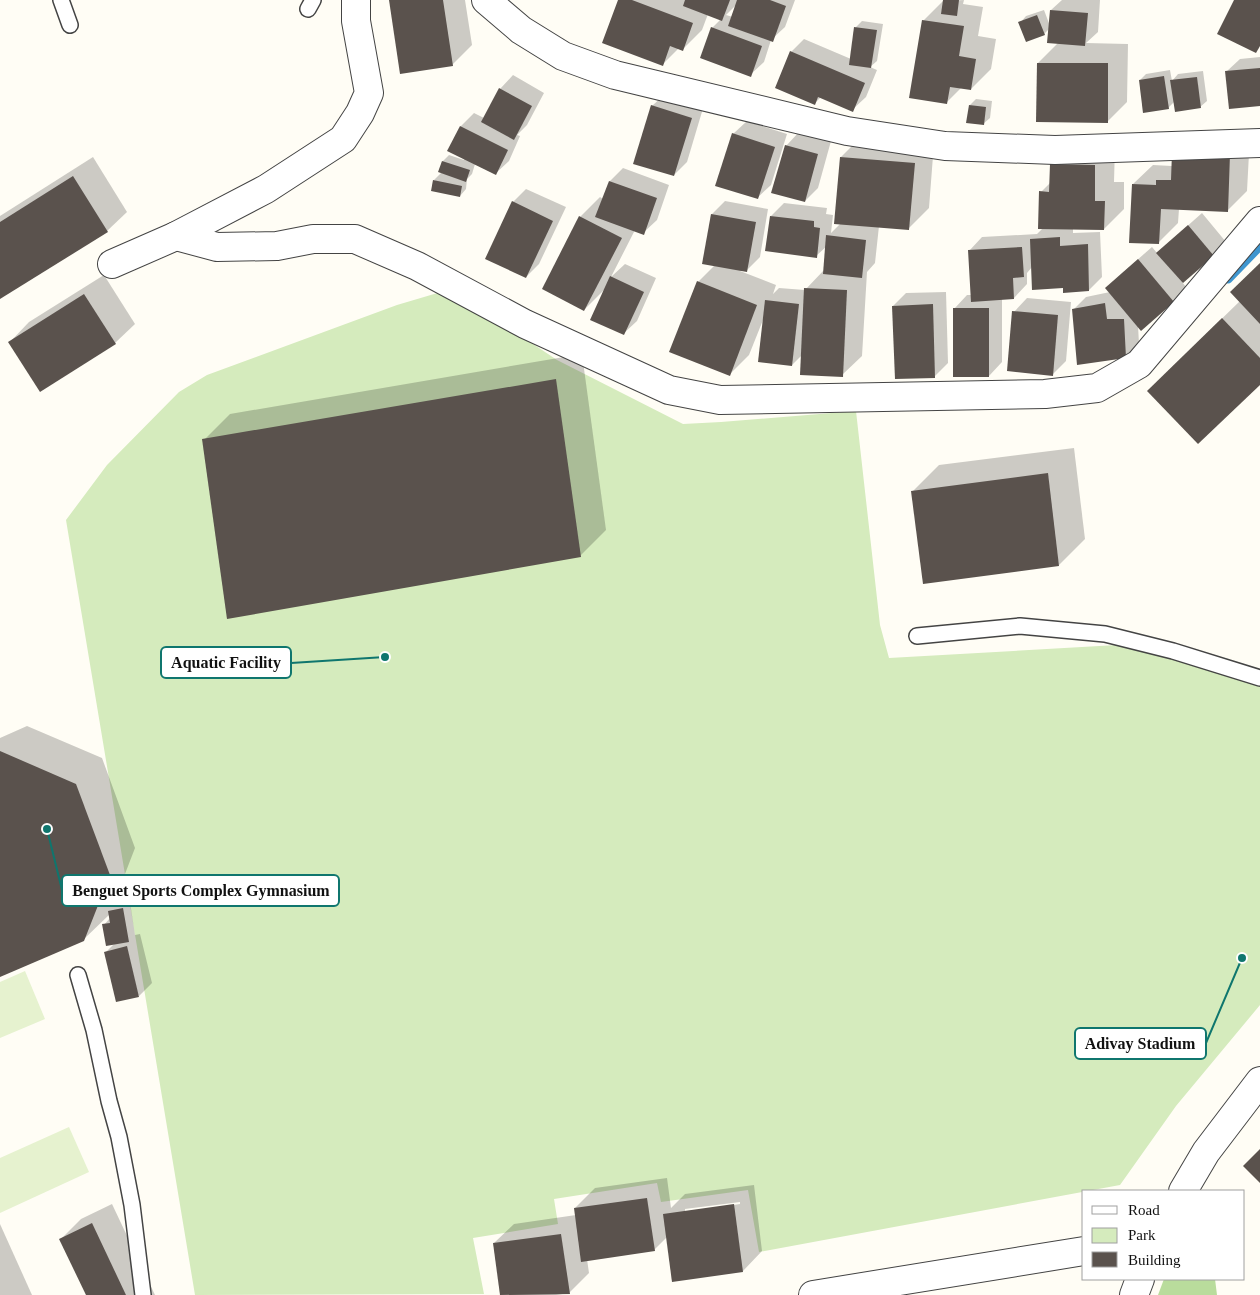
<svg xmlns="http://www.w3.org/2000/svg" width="1260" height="1295" font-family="'Times New Roman',serif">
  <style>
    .green { fill: #d5ebbd }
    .forest { fill: #b9dc9c }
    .pitch { fill: #e6f2cf }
    .shadow { fill: #0003; fill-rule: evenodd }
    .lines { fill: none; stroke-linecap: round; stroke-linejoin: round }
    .stream { stroke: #3f96cf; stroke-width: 9 }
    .building { fill: #5a524d }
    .service-casing { stroke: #444; stroke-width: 18 }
    .minor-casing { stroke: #444; stroke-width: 30 }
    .service { stroke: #fff; stroke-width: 15 }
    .minor { stroke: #fff; stroke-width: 28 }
    .leader { fill: none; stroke: #0f766e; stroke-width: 2 }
    .callout-dot { fill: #0f766e; stroke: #fff; stroke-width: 2 }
    .callout { fill: #fff; stroke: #0f766e; stroke-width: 2 }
    .callout-label { font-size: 16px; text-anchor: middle; font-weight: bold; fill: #111 }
  </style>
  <rect width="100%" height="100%" fill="#fffdf5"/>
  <path class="green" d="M451,289L557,360L683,424L721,422L856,411L880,625L889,658L1117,645H1150L1260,677V1005L1176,1106L1120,1185L759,1252L748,1190L661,1202L657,1183L554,1199L558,1224L473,1238L484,1294L195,1295L66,520L107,465L179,392L207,375L397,305Z"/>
  <path class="forest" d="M1164,1279H1215L1217,1295H1158Z"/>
  <g class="pitch">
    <path d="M25,971L45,1019L0,1038V982Z"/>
    <path d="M69,1127L89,1172L0,1213V1158Z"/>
  </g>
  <g class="shadow">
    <path d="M390,0H465L472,45L452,65Z"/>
    <path d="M620,0H795L785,27L771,40L764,62L750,75L712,28L721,19L708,14L702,30L682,50L679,48L662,65ZM737,4L733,17L726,15Z"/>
    <path d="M964,0L963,4L983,7L978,36L996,39L991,69L971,89L962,87L946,103L923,21L943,1Z"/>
    <path d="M1062,0H1100L1098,32L1086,43L1128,44L1127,102L1108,121L1038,63L1058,43L1050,28L1044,34L1020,23L1026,16L1044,10L1050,26L1051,10Z"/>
    <path d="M862,21L883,24L877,61L870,67L877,70L866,97L852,110L821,97L815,103L791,52L804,39L851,59L856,27Z"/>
    <path d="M1260,57V105L1226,72L1240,59Z"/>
    <path d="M1170,70L1172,81L1178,74L1203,71L1207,101L1200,107L1175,101L1168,108L1140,80L1146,74Z"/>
    <path d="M513,75L544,93L527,125L517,135L520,136L509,161L495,174L475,164L472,174L467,179L466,189L460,196L434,180L442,172L443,161L449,155L464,160L461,126L474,113L484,118L500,89Z"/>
    <path d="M666,93L704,105L687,162L674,175L652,106Z"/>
    <path d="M976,99L992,101L990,118L983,124L970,105Z"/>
    <path d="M747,121L787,134L771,185L757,198L733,134Z"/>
    <path d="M799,132L831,141L818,188L805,201L786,146Z"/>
    <path d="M1250,135L1247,191L1227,211L1179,209L1178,223L1158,243L1133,184L1153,165L1172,166Z"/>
    <path d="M861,137L934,143L929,208L909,228L879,226L875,263L867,272L862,356L842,375L802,355L792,365L763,320L749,355L729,375L698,282L715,265L712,214L725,201L768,209L760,257L746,271H740L776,285L773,294L779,288L805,290L824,270L827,246L816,256L771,216L784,203L827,208L826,214L833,215L831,233L841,223V157Z"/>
    <path d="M1071,145L1115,146L1114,182H1124V209L1104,229H1073V233L1100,232L1102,277L1089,290L1064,287L1032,267L1027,273V284L1014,298L1002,299V362L989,376L954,309L967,295H972L969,251L982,237L1037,234L1043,228L1041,192L1051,182V165Z"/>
    <path d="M93,157L127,212L107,231L0,298V216Z"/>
    <path d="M623,168L669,185L657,220L643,233L635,230L611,277L625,264L656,278L637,321L623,334L606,288L584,310L580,217L600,197L603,199L610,181Z"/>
    <path d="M526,189L566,207L539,264L526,277L513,202Z"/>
    <path d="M1202,213L1226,242L1182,282L1187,288L1174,301L1141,329L1138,325L1139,344L1126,357L1073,310L1086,297L1110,292L1120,275L1152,247L1157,253Z"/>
    <path d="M1260,264V383L1168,371L1240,301Z"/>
    <path d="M104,275L135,324L115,343L10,342L29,322Z"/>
    <path d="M946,292L948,363L935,376L893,306L906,293Z"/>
    <path d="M1027,298L1071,302L1066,361L1053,374L1014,312Z"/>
    <path d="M582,354L606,530L580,556L204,440L230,414Z"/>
    <path d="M1074,448L1085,539L1059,565L913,491L939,465Z"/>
    <path d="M27,726L102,758L135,848L113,905L130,902L135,935L140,934L152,983L139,996L106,952L114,944L104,925L110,918V914L83,940L0,975V738Z"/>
    <path d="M667,1178L671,1208L685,1194L754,1185L762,1251L743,1271L668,1236L654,1250L587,1259L589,1273L569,1293L556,1295H501L494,1243L514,1224L576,1215L575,1208L595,1188ZM740,1202V1204L685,1212V1209Z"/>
    <path d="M112,1204L155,1295H87L61,1239L81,1219Z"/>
    <path d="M0,1224L32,1295H0Z"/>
  </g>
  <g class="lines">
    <path class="stream" d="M1228,279L1260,246"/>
  </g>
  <g class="building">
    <path d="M389,0H443L453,66L400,74Z"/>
    <path d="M618,0H632L693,23L683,51L670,46L663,66L602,43Z"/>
    <path d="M685,0H730L722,21L683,6Z"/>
    <path d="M737,0H770L786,6L773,42L728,26Z"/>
    <path d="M943,0H959L957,16L941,14Z"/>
    <path d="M1234,0H1260V46L1256,53L1217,34Z"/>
    <path d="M1050,10L1088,13L1085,46L1047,43Z"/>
    <path d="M1037,15L1045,35L1026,42L1018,22Z"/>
    <path d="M922,20L964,26L959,56L976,59L971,90L950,87L947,104L909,98Z"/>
    <path d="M711,27L762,46L751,77L700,58Z"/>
    <path d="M854,27L877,30L871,68L849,65Z"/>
    <path d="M790,51L865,83L853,112L818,97L815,105L775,88Z"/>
    <path d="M1037,63H1108V123L1036,122Z"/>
    <path d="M1260,68V106L1229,109L1225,71Z"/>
    <path d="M1164,76L1169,109L1143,113L1139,80Z"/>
    <path d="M1197,77L1201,108L1175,112L1170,80Z"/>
    <path d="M499,88L532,106L514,140L481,122Z"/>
    <path d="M651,105L692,118L674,176L633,164Z"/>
    <path d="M969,105L986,107L984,125L966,123Z"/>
    <path d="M460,126L508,150L496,175L447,151Z"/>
    <path d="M732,133L775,147L758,199L715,186Z"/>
    <path d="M785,145L818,154L805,202L771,193Z"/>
    <path d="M1172,152L1230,154L1228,212L1161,209L1159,244L1129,243L1132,184L1156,185V180H1171Z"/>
    <path d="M840,157L915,163L909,230L834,224Z"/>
    <path d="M442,161L470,170L466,182L438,172Z"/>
    <path d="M1050,164L1095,165V201H1105L1104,230L1038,229L1039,191L1049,192Z"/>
    <path d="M73,176L108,232L0,299V222Z"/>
    <path d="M433,180L462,186L460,197L431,191Z"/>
    <path d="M609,181L657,198L644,235L595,217Z"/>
    <path d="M512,201L553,221L526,278L485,259Z"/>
    <path d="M711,214L756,222L747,272L702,264Z"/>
    <path d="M579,216L622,238L584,311L542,289Z"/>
    <path d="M770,216L814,221V227L820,228L817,258L765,251Z"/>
    <path d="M1188,225L1214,256L1183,283L1156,253Z"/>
    <path d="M826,235L866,240L862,278L823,274Z"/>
    <path d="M1060,237V246L1088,244L1089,291L1063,293V288L1032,290L1030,239Z"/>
    <path d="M1022,247L1024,277L1013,278L1014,299L971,302L968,250Z"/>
    <path d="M1138,259L1174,302L1141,331L1105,288Z"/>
    <path d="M1260,263V324L1230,292Z"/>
    <path d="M610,276L644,292L624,335L590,320Z"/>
    <path d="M697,281L757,305L730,376L669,352Z"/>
    <path d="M804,288L847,290L843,377L800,375Z"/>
    <path d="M84,294L116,344L40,392L8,342Z"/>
    <path d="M765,300L799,304L792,366L758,362Z"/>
    <path d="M1105,303L1107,319H1124L1126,358L1077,365L1072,309Z"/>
    <path d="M933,304L935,378L895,379L892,306Z"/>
    <rect x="953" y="308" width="36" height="69"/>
    <path d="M1012,311L1058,315L1053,376L1007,371Z"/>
    <path d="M1222,318L1260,358V385L1198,444L1147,391Z"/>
    <path d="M556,379L581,557L227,619L202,439Z"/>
    <path d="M1048,473L1059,566L923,584L911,491Z"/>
    <path d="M0,751L76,784L110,875L84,941L0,977Z"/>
    <path d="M123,908L129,942L106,946L102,924L110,923L108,911Z"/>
    <path d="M127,946L139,997L116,1002L104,952Z"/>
    <path d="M1260,1149V1183L1243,1166Z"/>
    <path d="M647,1198L655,1251L581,1262L574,1208Z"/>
    <path d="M734,1204L743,1272L672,1282L663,1214Z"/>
    <path d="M92,1223L126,1295H86L59,1239Z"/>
    <path d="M561,1234L570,1294L500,1295L493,1243Z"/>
  </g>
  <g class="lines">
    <g class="service-casing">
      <g id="service">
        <path d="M61,0L70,25"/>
        <path d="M308,9L313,0"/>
        <path d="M917,636L1020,626L1105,634L1173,651L1260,678"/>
        <path d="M78,975L94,1030L109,1101L119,1137L132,1205L143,1295"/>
      </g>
    </g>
    <g class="minor-casing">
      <g id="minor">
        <path d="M486,0L521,30L563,56L615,75L847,131L945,146L1055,150L1260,143"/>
        <path d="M176,236L217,247L277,246L313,239H355L417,266L525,324L669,390L720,400L1045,394L1097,388L1139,364L1260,221"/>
        <path d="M112,264L176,236L266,189L343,139L360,113L369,93L356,21V0"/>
        <path d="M1183,1191L1206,1152L1260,1081"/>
        <path d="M813,1295L1084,1251"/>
        <path d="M1134,1295L1140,1279"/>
      </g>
    </g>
    <use href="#service" class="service"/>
    <use href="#minor" class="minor"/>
  </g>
  <path class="leader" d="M385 657L291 663M47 829L62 890M1242 958L1206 1043"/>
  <g class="callout-dot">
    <circle cx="385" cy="657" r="5"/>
    <circle cx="47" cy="829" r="5"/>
    <circle cx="1242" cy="958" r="5"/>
  </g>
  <g class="callout">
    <rect x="161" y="647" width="130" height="31" rx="5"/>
    <rect x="62" y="875" width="277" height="31" rx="5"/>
    <rect x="1075" y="1028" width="131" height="31" rx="5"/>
  </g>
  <g class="callout-label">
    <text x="226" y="668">Aquatic Facility</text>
    <text x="201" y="896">Benguet Sports Complex Gymnasium</text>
    <text x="1140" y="1049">Adivay Stadium</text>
  </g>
  <rect x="1082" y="1190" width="162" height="90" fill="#ffffff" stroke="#a0a0a0"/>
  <rect x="1092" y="1206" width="25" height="8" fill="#ffffff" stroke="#a0a0a0"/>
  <text x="1128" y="1215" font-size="15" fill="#111111">Road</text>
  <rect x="1092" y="1228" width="25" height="15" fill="#d5ebbd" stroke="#a0a0a0"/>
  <text x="1128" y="1240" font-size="15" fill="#111111">Park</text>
  <rect x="1092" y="1252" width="25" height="15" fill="#5a524d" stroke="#a0a0a0"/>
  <text x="1128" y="1265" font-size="15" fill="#111111">Building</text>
</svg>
